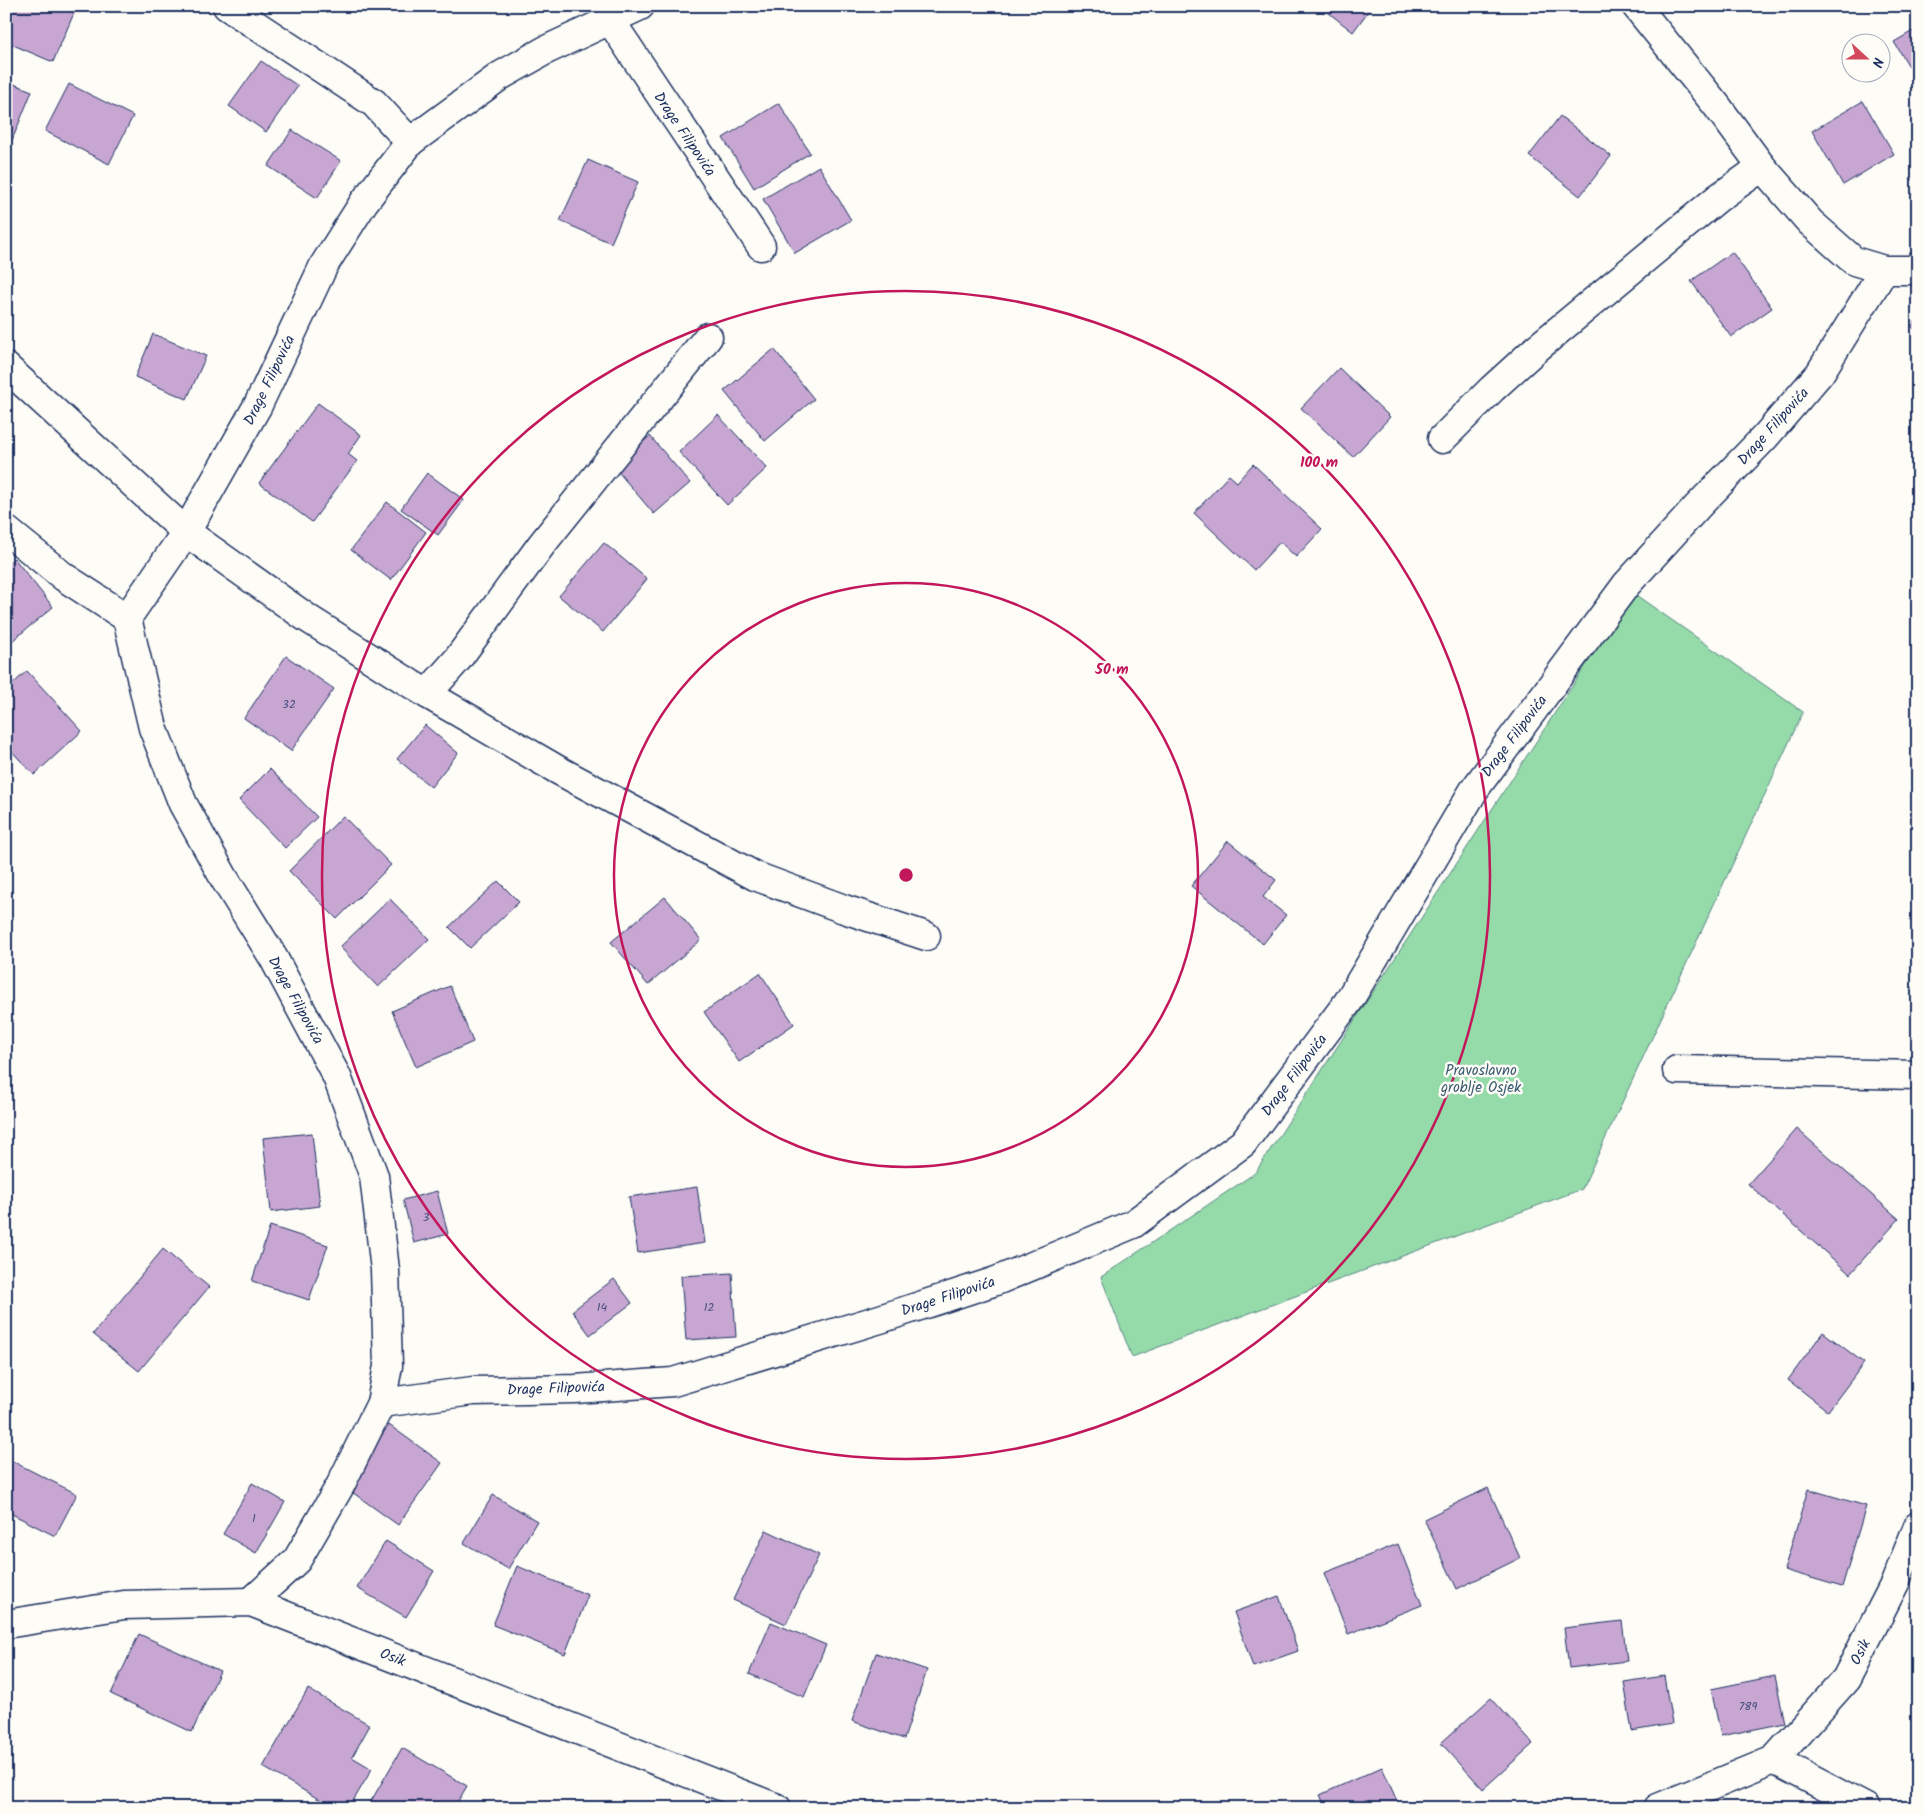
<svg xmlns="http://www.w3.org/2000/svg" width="1924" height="1814" font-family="Kalam,sans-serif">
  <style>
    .green { fill: #95dba9; stroke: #588584 }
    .building { fill: #c7a7d2; stroke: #1b2f5e }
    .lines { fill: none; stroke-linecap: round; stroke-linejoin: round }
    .street-casing { stroke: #1b2f5e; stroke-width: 31 }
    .secondary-casing { stroke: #1b2f5e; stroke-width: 31 }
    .street { stroke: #fdfcf7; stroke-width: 28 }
    .secondary { stroke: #fdfcf7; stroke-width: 28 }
    .ring { fill: none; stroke: #c2185b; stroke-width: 2.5 }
    .labels { text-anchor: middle; stroke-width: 5; stroke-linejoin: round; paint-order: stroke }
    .number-label { font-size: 12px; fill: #464d7b }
    .street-label { font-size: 15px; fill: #1b2f5e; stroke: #fdfcf7 }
    .park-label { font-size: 15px; fill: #3a5a71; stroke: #fdfcf7 }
    .centre { fill: #c2185b; stroke: #fdfcf7; stroke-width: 2.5 }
    .ring-label { font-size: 15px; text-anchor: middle; font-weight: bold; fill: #c2185b; stroke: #fdfcf7; stroke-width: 5; stroke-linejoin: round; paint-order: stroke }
  </style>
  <rect width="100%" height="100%" fill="#fdfcf7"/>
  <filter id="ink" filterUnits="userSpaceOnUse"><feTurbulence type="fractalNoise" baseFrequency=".02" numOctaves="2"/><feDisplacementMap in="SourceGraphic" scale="10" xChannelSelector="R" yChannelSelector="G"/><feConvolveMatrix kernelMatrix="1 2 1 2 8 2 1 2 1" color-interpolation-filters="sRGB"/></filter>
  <g filter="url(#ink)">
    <path class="green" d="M1633,593L1803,712L1582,1189L1132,1357L1101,1277L1255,1173Z"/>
    <g class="building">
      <path d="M6,6H77L53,62L6,42Z"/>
      <path d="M1320,6H1372L1353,32Z"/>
      <path d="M1918,28V81L1894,42Z"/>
      <path d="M261,61L298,86L266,132L229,106Z"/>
      <path d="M6,81L32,91L6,155Z"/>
      <path d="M69,84L133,116L109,164L45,131Z"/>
      <path d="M1863,101L1894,154L1843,185L1812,131Z"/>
      <path d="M779,103L810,153L754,188L723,138Z"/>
      <path d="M1560,116L1611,156L1580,196L1529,156Z"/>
      <path d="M292,130L341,161L317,198L268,166Z"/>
      <path d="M588,160L638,182L611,243L560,221Z"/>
      <path d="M819,166L851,220L795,253L763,199Z"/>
      <path d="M1732,252L1772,308L1731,337L1691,281Z"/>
      <path d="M1918,319V332L1911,326Z"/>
      <path d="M153,334L206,356L187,399L135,377Z"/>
      <path d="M774,349L814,399L765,441L724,391Z"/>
      <path d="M1339,368L1390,417L1353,457L1301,408Z"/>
      <path d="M318,403L361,435L348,454L357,461L312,522L259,483Z"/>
      <path d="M718,415L767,468L727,505L679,452Z"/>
      <path d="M650,436L690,483L654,514L614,467Z"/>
      <path d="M1253,464L1322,529L1296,557L1280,542L1254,570L1194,513L1229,475L1237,482Z"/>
      <path d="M427,473L464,500L438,535L401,509Z"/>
      <path d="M387,502L426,532L391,580L351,550Z"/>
      <path d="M604,543L647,579L603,632L559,596Z"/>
      <path d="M14,558L53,607L6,646V565Z"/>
      <path d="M286,656L334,689L291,751L244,718Z"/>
      <path d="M27,671L82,731L34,775L6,745V690Z"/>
      <path d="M425,725L458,753L431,787L397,759Z"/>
      <path d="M270,769L317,817L285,848L239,800Z"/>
      <path d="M343,816L391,865L337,919L289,871Z"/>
      <path d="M1228,841L1276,880L1263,897L1286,915L1263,944L1191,886Z"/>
      <path d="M498,881L519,902L470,948L449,927Z"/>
      <path d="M665,897L701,940L648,985L611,942Z"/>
      <path d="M390,899L429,939L378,987L340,947Z"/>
      <path d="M760,973L794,1024L739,1062L704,1012Z"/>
      <path d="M450,986L473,1042L416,1067L392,1011Z"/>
      <path d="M1797,1129L1899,1219L1850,1274L1748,1184Z"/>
      <path d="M312,1133L320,1206L271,1212L263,1138Z"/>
      <path d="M697,1187L705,1243L638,1253L629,1197Z"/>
      <path d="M437,1191L448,1234L414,1243L403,1200Z"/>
      <path d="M270,1226L328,1245L309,1300L252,1281Z"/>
      <path d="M163,1249L209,1287L139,1371L93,1334Z"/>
      <path d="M732,1273L736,1337L686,1340L681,1276Z"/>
      <path d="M614,1279L632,1303L590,1335L572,1311Z"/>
      <path d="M1823,1332L1864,1363L1828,1411L1788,1380Z"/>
      <path d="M389,1425L442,1463L398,1525L345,1487Z"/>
      <path d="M6,1458L77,1494L55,1536L10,1513L6,1520Z"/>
      <path d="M252,1483L285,1502L256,1553L223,1534Z"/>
      <path d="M1488,1488L1520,1558L1457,1589L1424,1519Z"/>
      <path d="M1808,1489L1866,1506L1842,1587L1784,1570Z"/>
      <path d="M493,1495L537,1521L508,1569L464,1543Z"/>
      <path d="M766,1530L819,1555L786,1624L733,1600Z"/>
      <path d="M386,1541L434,1571L406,1617L357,1588Z"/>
      <path d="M1398,1544L1422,1605L1348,1634L1324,1573Z"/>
      <path d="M517,1566L588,1595L565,1654L493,1625Z"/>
      <path d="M1279,1596L1298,1651L1253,1667L1234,1612Z"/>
      <path d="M1622,1621L1627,1661L1569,1668L1564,1628Z"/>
      <path d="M771,1622L826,1645L804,1697L749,1674Z"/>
      <path d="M139,1634L220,1671L192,1732L111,1694Z"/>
      <path d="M876,1653L927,1670L904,1739L852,1721Z"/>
      <path d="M1664,1676L1672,1724L1632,1731L1624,1682Z"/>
      <path d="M1775,1676L1785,1723L1721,1736L1711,1689Z"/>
      <path d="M308,1689L370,1725L352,1757L372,1769L349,1808H334L263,1767Z"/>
      <path d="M1491,1698L1533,1744L1483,1789L1441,1743Z"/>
      <path d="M402,1748L467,1786L454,1808H367Z"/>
      <path d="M1382,1767L1400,1808H1326L1320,1795Z"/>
    </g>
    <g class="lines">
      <g class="street-casing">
        <g id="street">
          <path d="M227,6L374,103L410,142"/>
          <path d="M1636,6L1717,106L1762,167L1810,222L1854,261L1884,270H1914L1918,266"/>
          <path d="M610,20L761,246"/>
          <path d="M6,367L186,532L307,618L427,694L558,770L755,876L844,909L926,936"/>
          <path d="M1442,439L1492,389L1536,349L1718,198L1762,167"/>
          <path d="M6,530L64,577L127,618"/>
          <path d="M427,694L457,660L542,544L708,337"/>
          <path d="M1677,1070L1918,1075"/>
          <path d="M381,1403L473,1391L575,1389L673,1382L880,1319L996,1281L1133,1224L1243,1143L1348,1002L1474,790L1626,585L1698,506L1765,437L1820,373L1884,270"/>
          <path d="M251,1602L297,1560L340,1486L381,1403L388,1366L385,1270L374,1176L337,1077L273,957L224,878L183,804L153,728L127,618L186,532L258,405L324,265L364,202L410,142L500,76L546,50L640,6"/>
          <path d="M1774,1760L1866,1808"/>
        </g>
      </g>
      <g class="secondary-casing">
        <g id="secondary">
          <path d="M6,1624L124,1605L251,1602L777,1808"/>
          <path d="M1658,1808L1774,1760L1846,1679L1895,1583L1918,1526"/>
        </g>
      </g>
      <use href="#street" class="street"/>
      <use href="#secondary" class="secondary"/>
    </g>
  </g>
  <g class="ring">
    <circle cx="906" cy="875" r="292"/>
    <circle cx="906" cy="875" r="584"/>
  </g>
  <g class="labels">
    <g class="number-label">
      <text x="289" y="708">32</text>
      <text x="426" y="1221">3</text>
      <text x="602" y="1311">14</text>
      <text x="709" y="1311">12</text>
      <text x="254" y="1522">1</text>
      <text x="1748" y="1710">789</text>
    </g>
    <g class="street-label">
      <text transform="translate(685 134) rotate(56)" y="5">Drage Filipovića</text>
      <text transform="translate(269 380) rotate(-64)" y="5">Drage Filipovića</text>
      <text transform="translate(1773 426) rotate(-48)" y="5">Drage Filipovića</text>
      <text transform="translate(1514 736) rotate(-53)" y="5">Drage Filipovića</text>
      <text transform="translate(296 1000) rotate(61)" y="5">Drage Filipovića</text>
      <text transform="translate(1294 1075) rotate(-53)" y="5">Drage Filipovića</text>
      <text transform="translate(948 1296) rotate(-18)" y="5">Drage Filipovića</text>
      <text transform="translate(556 1388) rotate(-2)" y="5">Drage Filipovića</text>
      <text transform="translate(1860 1652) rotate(-63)" y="5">Osik</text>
      <text transform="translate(393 1657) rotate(21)" y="5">Osik</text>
    </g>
    <g class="park-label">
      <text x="1481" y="1075">Pravoslavno<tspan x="1481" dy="17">groblje Osjek</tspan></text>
    </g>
  </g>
  <circle cx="906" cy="875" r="8" class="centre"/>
  <g class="ring-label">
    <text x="1319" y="467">100 m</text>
    <text x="1112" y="674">50 m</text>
  </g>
  <rect width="1924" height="1814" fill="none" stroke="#fdfcf7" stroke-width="25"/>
  <rect x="12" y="12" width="1899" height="1789" fill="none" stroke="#1b2f5e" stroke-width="2" filter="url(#ink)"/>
  <g transform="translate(1866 58) rotate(111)"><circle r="24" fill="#fdfcf7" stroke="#a3aaba"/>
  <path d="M0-4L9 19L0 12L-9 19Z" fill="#d1495b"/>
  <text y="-8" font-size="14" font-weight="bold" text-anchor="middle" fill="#1b2f5e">N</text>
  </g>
</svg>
